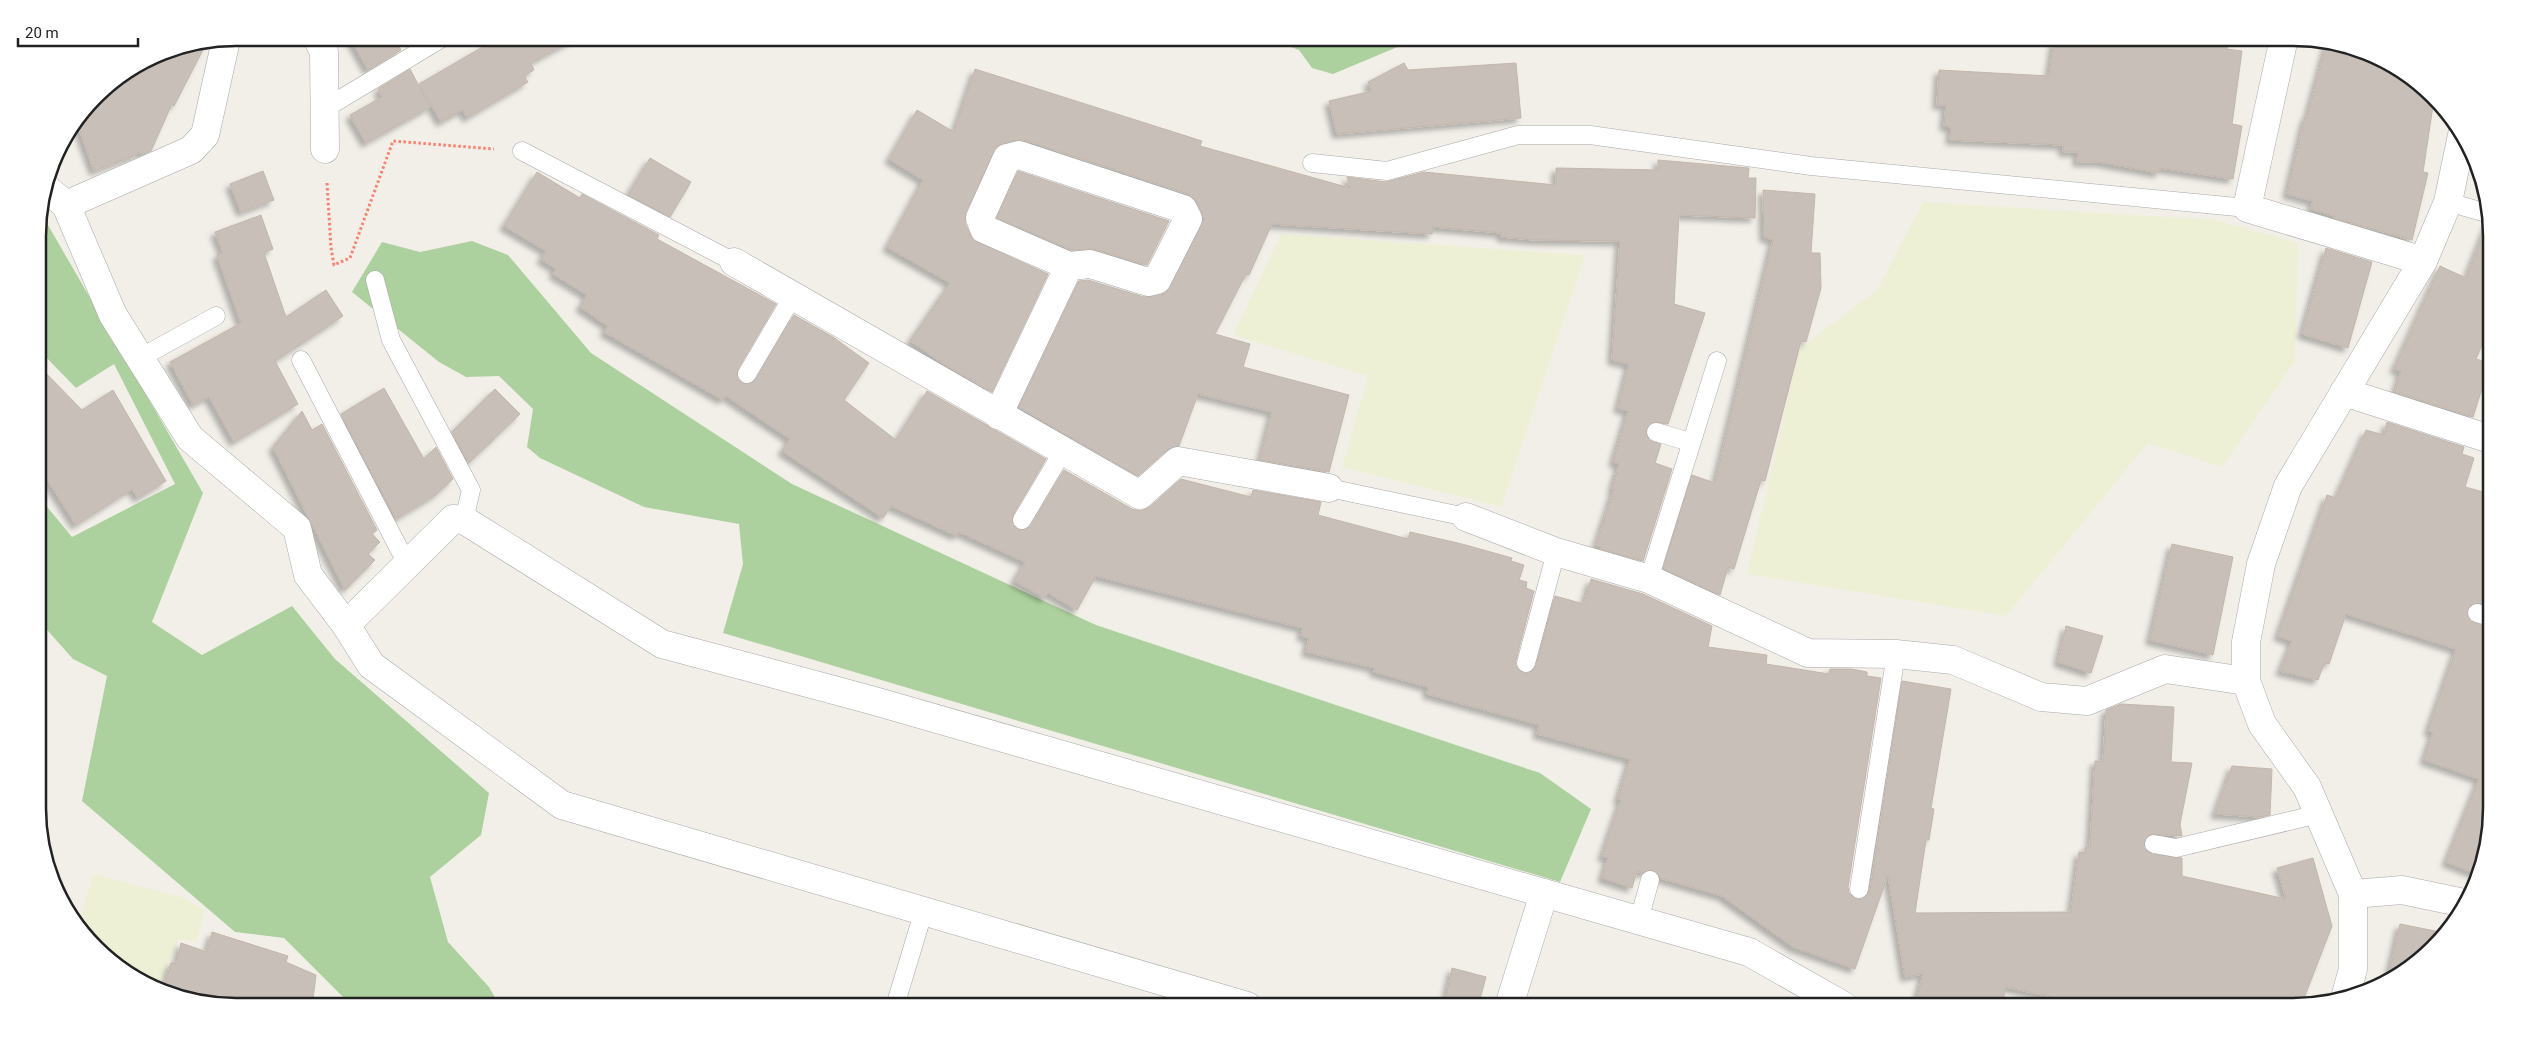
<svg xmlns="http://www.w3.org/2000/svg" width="2529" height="1044" font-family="Roboto,sans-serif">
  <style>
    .farmland { fill: #eef0d5 }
    .forest { fill: #add19e }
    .building { fill: #c7bfb8; stroke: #c4b6ab; filter: url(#shadow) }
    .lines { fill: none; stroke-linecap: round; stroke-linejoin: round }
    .service-casing { stroke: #a9a9a9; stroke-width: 19 }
    .minor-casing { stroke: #a9a9a9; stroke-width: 29 }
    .path { stroke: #fa8072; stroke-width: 3; stroke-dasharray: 2.5 2.5; stroke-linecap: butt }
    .service { stroke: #fff; stroke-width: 18 }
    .minor { stroke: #fff; stroke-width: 28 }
    .rim { fill: none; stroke: #222; stroke-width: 2.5 }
  </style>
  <defs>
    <filter id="shadow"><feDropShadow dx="-4.5" dy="4.5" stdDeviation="2.5" flood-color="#0004"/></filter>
  </defs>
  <rect width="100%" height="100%" fill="#f2efe9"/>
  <g class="farmland">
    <path d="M1923,202L2216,220L2298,243L2295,361L2222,467L2148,443L2006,616L1747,574L1800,348L1877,290Z"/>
    <path d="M1281,234L1585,255L1501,507L1342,467L1368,376L1233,335Z"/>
    <path d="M93,874L185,898L190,903L205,909L197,942L179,939L159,985L126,973L87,938L78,926Z"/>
  </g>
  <g class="forest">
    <path d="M1266,38H1419L1333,74L1312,68L1299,50Z"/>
    <path d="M41,213L203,493L152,622L202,655L292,606L335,659L489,793L481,835L430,877L448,942L489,987L500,1006H358L349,1003L284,938L235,932L82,801L107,676L73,659L40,622L39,497L72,537L175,484L114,364L76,388L39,350L38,223Z"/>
    <path d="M472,241L508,255L591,353L792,484L1096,625L1540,773L1591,809L1560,882L723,633L743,564L739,524L644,507L540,458L527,447L533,409L499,376L466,377L439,362L352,292L382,242L420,252Z"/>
  </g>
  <g class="building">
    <path d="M350,38H394L401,50L368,70Z"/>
    <path d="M498,38H577L531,63L534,70L524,76L528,82L467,118L463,110L441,122L419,84Z"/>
    <path d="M2095,38H2229L2227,49L2242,51L2232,124L2242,126L2233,179L2160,168L2159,173L2099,162H2077L2078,152H2063V145L1950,140L1951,127L1944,126L1946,105H1937L1939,70L2049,76L2054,41L2094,47Z"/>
    <path d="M2327,43L2361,50L2413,78L2434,99L2423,172L2428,173L2412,240L2334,218L2335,216L2311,209L2313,201L2287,194L2305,117H2307Z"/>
    <path d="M206,44L174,106L172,104L151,151L143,154L138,152L136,155L94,171L79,129V121L105,87L161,53Z"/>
    <path d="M1404,63L1408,70L1516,63L1521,118L1337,134L1329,101L1372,91L1368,82Z"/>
    <path d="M410,69L430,107L366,143L350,115L382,97L378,89Z"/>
    <path d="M975,69L1202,141L1200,146L1350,188L1347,177L1386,182L1424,172L1556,185V168L1658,170V160L1749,168L1748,178H1756L1755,218L1679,215L1674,304L1705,313L1668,424L1654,422L1646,429L1649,440L1661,444L1655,463L1672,469L1643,561L1600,549L1601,547L1596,545L1614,489H1612L1619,464L1613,462L1628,411L1618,408L1629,364L1612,360L1620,241L1534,240L1501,237L1502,233L1433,227L1432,234L1272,224L1249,275L1246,274L1215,334L1250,344L1243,367L1349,395L1329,472L1260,460L1272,412L1198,394L1179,446L1168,449L1138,476L1019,407L1079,281L1088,280L1144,297L1166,293L1204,219L1197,202L1188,194L1024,140H1015L997,146L966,212L965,223L973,240L1048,274L992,392L944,364L910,341L950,283L887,247L923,180L889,159L917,110L954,132Z"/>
    <path d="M650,158L691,182L670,217L628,195Z"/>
    <path d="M263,171L274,200L241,212L230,184Z"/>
    <path d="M1018,171L1169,221L1147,265L1094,249L1072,250L997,218Z"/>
    <path d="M537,172L580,198L582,194L659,235L657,239L776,304L738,369V379L742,383H752L756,379L794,315L833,337L869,363L844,400L896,440L927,391L1046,459L1013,515V525L1017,529H1027L1031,526L1064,470L1132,509L1141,511L1150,507L1181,479L1251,497L1253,490L1321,502L1318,515L1408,539L1410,532L1462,544L1512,558L1511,561L1524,565L1519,580L1527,582L1526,588L1534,591L1516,660V666L1523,673H1529L1536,666L1555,596L1584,604L1591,579L1643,594L1712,626L1708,647L1767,655L1766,664L1829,674L1830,669H1852L1867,672V676L1881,678L1848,887L1849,893L1857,899H1863L1870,891L1902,681L1951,689L1931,808L1934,809L1929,840H1926L1915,913L2071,912L2079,852L2085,853L2086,846L2090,847L2095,761H2103L2106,710L2121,704L2174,707L2171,762L2192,763L2180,824L2182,836L2151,834L2146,838L2144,848L2152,854L2182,858V876L2286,899L2277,868L2313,858L2332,926L2301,1006H2092L2006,987L2002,1006H1915L1923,974L1905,977L1888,875L1855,969L1793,947L1722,896L1660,878L1653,870L1642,873L1637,871L1632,888L1602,878L1608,858L1602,856L1621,800L1618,799L1630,759L1537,734L1539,725L1427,694L1428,687L1374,672L1375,668L1306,652L1309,638L1301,636L1303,628L1096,576L1077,610L1048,593L1045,598L1014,581L1025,562L959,532L957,536L891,506L883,518L782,451L790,439L726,396L723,400L604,332L608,326L580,307L587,295L553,274L556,269L541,259L546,251L504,226Z"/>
    <path d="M1763,190L1815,194L1811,253H1820L1821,288L1806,342L1801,341L1765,481L1761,480L1734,569L1728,567L1720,595L1663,568L1692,475L1715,483L1773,240L1764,237Z"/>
    <path d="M261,215L273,249L264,253L286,317L326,290L343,316L275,361L298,404L234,442L209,397L193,405L170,362L241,323L217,255L223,253L215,232Z"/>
    <path d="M2487,224H2490V327L2476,359L2490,363L2473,417L2395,392L2401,371L2394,369L2440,266L2466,278Z"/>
    <path d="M2326,248L2372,262L2348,348L2302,334Z"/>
    <path d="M39,366L82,410L113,390L166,481L138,498L132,489L76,525L39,467Z"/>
    <path d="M384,388L424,459L436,447L453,479L437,494L396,519L341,414Z"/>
    <path d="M495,389L520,414L469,463L452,432Z"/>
    <path d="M302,411L312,430L322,424L377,530L372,534L380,542L368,554L375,560L345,590L273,447Z"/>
    <path d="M2387,422L2464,447L2462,454L2474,458L2465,487L2491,494V606L2475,603L2467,611L2470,621L2491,627L2492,807L2479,875L2446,862L2479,779L2424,760L2433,732L2428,731L2456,649L2346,614L2329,664L2324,663L2318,680L2280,671L2292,641L2278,636L2327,495L2336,498L2366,430L2384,435Z"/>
    <path d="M2172,544L2233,557L2213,655L2150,640Z"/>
    <path d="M2066,626L2103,636L2091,673L2058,662Z"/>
    <path d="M2232,766L2272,769L2270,815L2260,817L2215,814Z"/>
    <path d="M2400,924L2445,933L2413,966L2388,979Z"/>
    <path d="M212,932L288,956L286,962L316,975L312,1006H237L172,996L163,991L171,963L177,962L181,943L207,952Z"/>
    <path d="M1452,968L1486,977L1478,1006H1444Z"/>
  </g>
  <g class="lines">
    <g class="service-casing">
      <g id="service">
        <path d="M324,109L442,38"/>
        <path d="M522,151L734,262"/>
        <path d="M1312,163L1387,171L1518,135H1590L1811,166L2247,208"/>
        <path d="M2448,202L2490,214"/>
        <path d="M375,280L391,340L471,490L464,520"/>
        <path d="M140,358L216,316"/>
        <path d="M301,360L407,564"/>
        <path d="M747,374L793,296"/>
        <path d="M1656,432L1690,442"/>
        <path d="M1329,488L1466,517"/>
        <path d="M1022,520L1063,451"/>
        <path d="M1649,579L1717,361"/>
        <path d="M2477,613L2491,617"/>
        <path d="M1526,663L1556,552"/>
        <path d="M2154,844L2176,848L2319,814"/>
        <path d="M1859,889L1896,654"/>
        <path d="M1639,920L1650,880"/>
        <path d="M895,1006L924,910"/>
      </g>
    </g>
    <g class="minor-casing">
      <g id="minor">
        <path d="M317,38L324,52L325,149"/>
        <path d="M2284,38L2247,208L2423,261"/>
        <path d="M47,189L66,205L113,315L190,438L297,528L308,575L346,625L371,665L562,805L1247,1006"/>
        <path d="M66,205L191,150L205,135L226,40"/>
        <path d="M734,262L1140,495L1178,461L1329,488"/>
        <path d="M2344,392L2490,439"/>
        <path d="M998,415L1069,266L984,229L980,218L1007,158L1019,155L1183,209L1188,219L1157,280L1148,282L1090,264L1069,266"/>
        <path d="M1466,517L1556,552L1649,579L1808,653L1896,654L1953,660L2041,697L2087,701L2165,669L2246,681"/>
        <path d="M346,625L453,519L464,520L662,644L871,700L1749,952L1844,1006"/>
        <path d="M2353,894L2402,890L2464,903"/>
        <path d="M2345,998L2353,969V894L2307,787L2262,724L2246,681V642L2261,564L2288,486L2423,261L2448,202L2462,135"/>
        <path d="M1509,1006L1544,893"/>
      </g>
    </g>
    <path class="path" d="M327,183L331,248L334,265L350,258L393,141L494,149"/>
    <use href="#service" class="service"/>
    <use href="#minor" class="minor"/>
  </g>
  <path d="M0 0H2529V1044H0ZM236 46H2293A190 190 0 0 1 2483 236V808A190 190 0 0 1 2293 998H236A190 190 0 0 1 46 808V236A190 190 0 0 1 236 46Z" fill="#fff" fill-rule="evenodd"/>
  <path class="rim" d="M236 46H2293A190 190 0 0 1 2483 236V808A190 190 0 0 1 2293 998H236A190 190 0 0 1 46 808V236A190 190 0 0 1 236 46Z"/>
  <path d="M18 38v8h120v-8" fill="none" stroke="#222222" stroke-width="2.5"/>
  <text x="25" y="38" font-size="15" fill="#222222" stroke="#ffffff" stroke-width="4" paint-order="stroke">20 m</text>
</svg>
